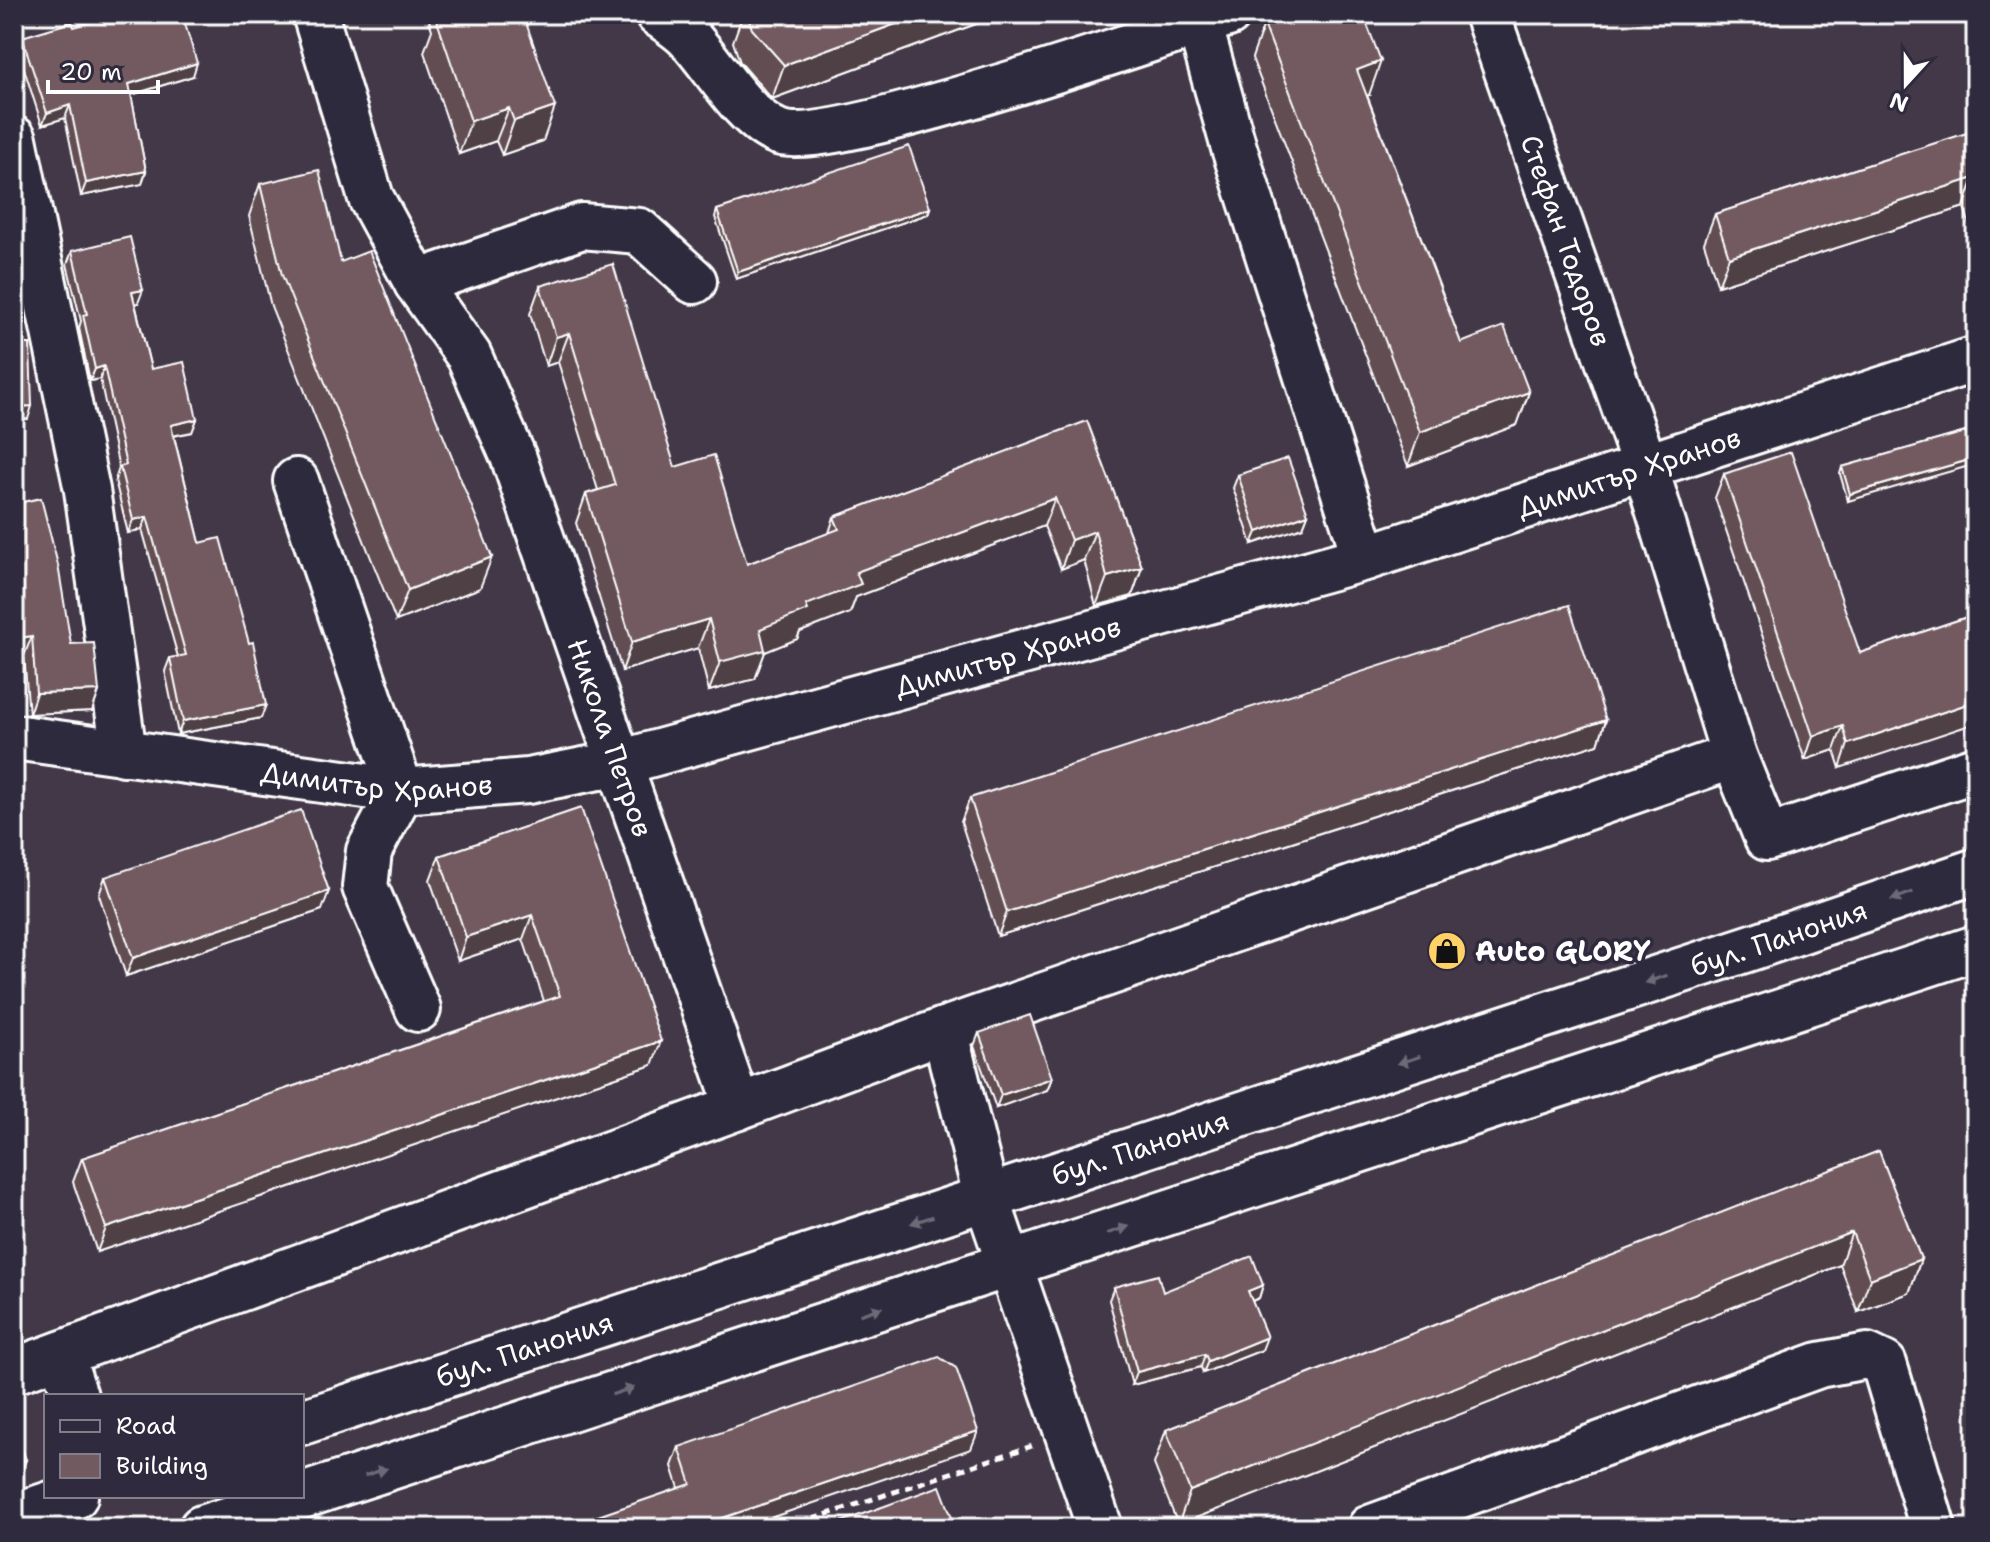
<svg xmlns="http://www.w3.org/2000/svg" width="1990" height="1542" font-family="'Shantell Sans',sans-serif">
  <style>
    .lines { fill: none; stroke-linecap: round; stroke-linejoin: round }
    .minor-casing { stroke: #fff; stroke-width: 50 }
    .major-casing { stroke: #fff; stroke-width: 50 }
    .path { stroke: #fff; stroke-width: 5; stroke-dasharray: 8 6; stroke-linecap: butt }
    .minor { stroke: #2f2a3d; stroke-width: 44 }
    .major { stroke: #2f2a3d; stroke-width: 44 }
    .wall { fill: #624d53; stroke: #fff; stroke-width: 2 }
    .shaded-wall { fill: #503f44; stroke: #fff; stroke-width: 2 }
    .building { fill: #725a61; stroke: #fff; stroke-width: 2 }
    .oneway { fill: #6d6a77 }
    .labels { text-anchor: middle; stroke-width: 7; stroke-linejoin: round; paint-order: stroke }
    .street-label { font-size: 28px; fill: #fff; stroke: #2f2a3d }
    .poi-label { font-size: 28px; font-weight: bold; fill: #fff; stroke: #2f2a3d; text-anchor: start }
  </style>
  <rect width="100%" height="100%" fill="#433848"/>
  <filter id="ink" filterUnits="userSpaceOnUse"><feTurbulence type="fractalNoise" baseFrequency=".0125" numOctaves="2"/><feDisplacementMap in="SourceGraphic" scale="16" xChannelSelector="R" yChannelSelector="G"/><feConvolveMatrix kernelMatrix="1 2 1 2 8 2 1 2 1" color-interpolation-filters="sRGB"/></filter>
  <g filter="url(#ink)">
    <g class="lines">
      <g class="minor-casing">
        <g id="minor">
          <path id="s1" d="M315,14L371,198L417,283L469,356L513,456L738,1107L944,1030L987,1199L1100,1528"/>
          <path d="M658,14C668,21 679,28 687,36C713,63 744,119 778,132C829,152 1157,36 1228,14"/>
          <path id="s2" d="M1487,14L1645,466L1734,756L1767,838L1976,769"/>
          <path d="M1199,23L1234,148L1365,558"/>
          <path d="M14,139L87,490L124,753"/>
          <path d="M417,283L582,226L639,231L694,281"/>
          <path d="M296,481L401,791L369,851L365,887L418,1009"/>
          <path id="s3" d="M14,737L401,791L528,781L619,763L1365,558L1976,359"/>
          <path d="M944,1030L1734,756"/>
          <path d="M61,1354L75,1396"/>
          <path d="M14,1371L738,1107"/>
          <path d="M1370,1528L1819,1365L1867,1356L1884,1364L1933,1528"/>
        </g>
      </g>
      <g class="major-casing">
        <g id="major">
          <path id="s4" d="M302,1422L1753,947L1976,871"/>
          <path d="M302,1496L1976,948"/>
          <path d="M14,1516L75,1496"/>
          <path d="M202,1528L301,1496"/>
        </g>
      </g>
      <path class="path" d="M786,1528L1032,1446"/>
      <use href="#minor" class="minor"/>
      <use href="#major" class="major"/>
    </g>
    <g class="wall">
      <path d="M427,14H523L543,141L502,155L496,141L459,154L424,52L432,30Z"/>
      <path d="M743,14H1003L772,99L740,62L733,42Z"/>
      <path d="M1264,24L1369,95H1367L1461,343L1529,392L1517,425L1408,466L1252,58Z"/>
      <path d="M74,27L193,76L131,95L146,171L142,184L81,196L65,118L42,125L18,50L22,37Z"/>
      <path d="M1976,130V245L1964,207L1718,286L1704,243L1715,214Z"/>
      <path d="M260,184L341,262L480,588L396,621L271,306L249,216Z"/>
      <path d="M930,208L928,214L736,279L715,217L717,210Z"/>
      <path d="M72,251L138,303H135L151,369L197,419L192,432L174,436L200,543L261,718L178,734L165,671L170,658L178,657L142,529L128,533L115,480L119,468L100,379L90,381L79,328L81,321L67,264Z"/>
      <path d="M540,286L747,564L829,533L834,517L1087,421L1142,567L1132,596L1096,606L1084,560L1061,569L1044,526L856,597L850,613L800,632L797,639L765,652L755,679L709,691L698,648L622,671L576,523L586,494L598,490L558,362L546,366L530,314Z"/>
      <path d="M1976,429L1848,501L1840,474L1842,467Z"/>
      <path d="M1724,474L1860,653L1976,614L1840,768L1834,750L1805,760L1715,498Z"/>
      <path d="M1238,475L1308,514L1303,527L1252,544L1233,488Z"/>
      <path d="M14,504L71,644L99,691L92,711L29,714L24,656L14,658Z"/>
      <path d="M1606,720L1598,744L998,936L961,822L970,798Z"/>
      <path d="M581,808L652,1065L97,1252L73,1182L82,1158L544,1001L523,939L458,961L430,880L439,856Z"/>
      <path d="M105,877L322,910L126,976L99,895Z"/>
      <path d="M979,1033L1052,1078L1047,1090L996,1108L974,1046Z"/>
      <path d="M1879,1151L1921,1259L1909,1293L1858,1312L1840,1265L1178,1525L1154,1464L1166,1430Z"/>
      <path d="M1263,1285L1259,1298L1252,1301L1262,1350L1203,1373L1201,1367L1132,1385L1109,1300L1114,1287L1163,1292Z"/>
      <path d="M679,1447L971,1449L679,1488L672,1466Z"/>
    </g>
    <g class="shaded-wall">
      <path d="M923,14H1003L772,99L784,65Z"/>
      <path d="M1381,61L1369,95L1345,104L1357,70Z"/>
      <path d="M197,63L193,76L124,97L129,84Z"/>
      <path d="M70,105L65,118L42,125L47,113Z"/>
      <path d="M555,107L543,141L502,155L514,121Z"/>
      <path d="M509,108L496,141L459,154L471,121Z"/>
      <path d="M146,171L142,184L81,196L86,183Z"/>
      <path d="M1974,178L1964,207L1718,286L1729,257Z"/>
      <path d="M930,208L928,214L736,279L738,272Z"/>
      <path d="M143,290L138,303L128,305L132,292Z"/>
      <path d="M569,333L558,362L546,366L556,337Z"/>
      <path d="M104,366L100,379L90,381L95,369Z"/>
      <path d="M1529,392L1517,425L1408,466L1420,432Z"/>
      <path d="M32,406L28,419L14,420V407Z"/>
      <path d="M197,419L192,432L166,437L171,425Z"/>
      <path d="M1976,458V464L1848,501L1850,494Z"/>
      <path d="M1055,498L1044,526L856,597L850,613L800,632L797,639L765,652L755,679L709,691L720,662L760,629L806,605L856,572Z"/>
      <path d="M1308,514L1303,527L1252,544L1257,532Z"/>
      <path d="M147,517L142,529L128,533L133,520Z"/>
      <path d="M1095,531L1084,560L1061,569L1071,540Z"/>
      <path d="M492,557L480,588L396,621L408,590Z"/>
      <path d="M1142,567L1132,596L1096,606L1107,577Z"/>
      <path d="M709,619L698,648L622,671L632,642Z"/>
      <path d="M32,636L24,656L14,658V639Z"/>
      <path d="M99,691L92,711L29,714L36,693Z"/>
      <path d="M1976,701V723L1840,768L1848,744Z"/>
      <path d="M266,705L261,718L178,734L183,721Z"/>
      <path d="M1606,720L1598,744L998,936L1007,912Z"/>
      <path d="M1843,726L1834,750L1805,760L1813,736Z"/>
      <path d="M329,891L322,910L126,976L133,958Z"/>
      <path d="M532,915L523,939L458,961L466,937Z"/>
      <path d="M661,1041L652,1065L97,1252L106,1228Z"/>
      <path d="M1052,1078L1047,1090L996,1108L1001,1095Z"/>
      <path d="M1852,1232L1840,1265L1178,1525L1190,1491Z"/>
      <path d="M1921,1259L1909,1293L1858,1312L1870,1279Z"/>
      <path d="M1263,1285L1259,1298L1244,1304L1248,1291Z"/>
      <path d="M1267,1337L1262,1350L1203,1373L1208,1361Z"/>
      <path d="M1205,1354L1201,1367L1132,1385L1137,1372Z"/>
      <path d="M978,1431L971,1449L741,1528H693Z"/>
      <path d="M26,1460L20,1476L14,1478V1464Z"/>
    </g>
    <g class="building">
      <path d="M118,14H182L197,63L129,84L146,171L86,183L70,105L47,113L22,37L72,22L74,27Z"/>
      <path d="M448,14H523L555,107L514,121L509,108L471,121L436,18Z"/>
      <path d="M747,14H923L784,65L752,29Z"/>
      <path d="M1292,14H1363L1381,61L1357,70L1461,343L1504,326L1529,392L1420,432L1264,24Z"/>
      <path d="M1976,130V183L1974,178L1729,257L1715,214Z"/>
      <path d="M909,146L930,208L738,272L717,210Z"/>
      <path d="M319,170L341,262L369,251L492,557L408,590L282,275L260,184Z"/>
      <path d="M130,237L143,290L132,292L151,369L184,362L197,419L171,425L200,543L220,538L249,643L253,642L266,705L183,721L170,658L186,655L147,517L133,520L120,467L126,465L104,366L95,369L83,315L87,314L72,251Z"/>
      <path d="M613,264L675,467L714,455L747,564L839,529L834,517L1087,421L1142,567L1107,577L1095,531L1071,540L1055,498L856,572L861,584L806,605L808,610L760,629L765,650L720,662L709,619L632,642L586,494L615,485L569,333L556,337L540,286Z"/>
      <path d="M14,332L15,344H30L32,406L14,407Z"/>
      <path d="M1976,429V458L1850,494L1842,467Z"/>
      <path d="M1791,452L1860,653L1976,614V701L1848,744L1843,726L1813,736L1724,474Z"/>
      <path d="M1288,458L1308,514L1257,532L1238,475Z"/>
      <path d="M41,498L58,565L71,644L94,643L99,691L36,693L32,636L14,639V504Z"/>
      <path d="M1569,605L1606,720L1007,912L970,798Z"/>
      <path d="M581,808L661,1041L106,1228L82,1158L560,996L532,915L466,937L439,856Z"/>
      <path d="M301,810L329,891L133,958L105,877Z"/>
      <path d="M1030,1015L1052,1078L1001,1095L979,1033Z"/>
      <path d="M1879,1151L1921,1259L1870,1279L1852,1232L1190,1491L1166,1430Z"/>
      <path d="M1252,1256L1263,1285L1248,1291L1267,1337L1208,1361L1205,1354L1137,1372L1114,1287L1158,1275L1163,1292Z"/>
      <path d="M939,1357L956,1368L978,1431L693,1528H563L691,1484L679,1447Z"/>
      <path d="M14,1427L26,1460L14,1464Z"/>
      <path d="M940,1486L956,1528H824Z"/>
    </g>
    <defs><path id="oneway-solid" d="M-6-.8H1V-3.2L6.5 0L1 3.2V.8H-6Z" transform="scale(2)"/></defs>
    <g class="oneway">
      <use href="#oneway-solid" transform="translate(1902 896) rotate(161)"/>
      <use href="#oneway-solid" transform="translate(1656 979) rotate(162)"/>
      <use href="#oneway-solid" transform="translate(1409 1060) rotate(162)"/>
      <use href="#oneway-solid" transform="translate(922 1220) rotate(162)"/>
      <use href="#oneway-solid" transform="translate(1118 1230) rotate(-18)"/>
      <use href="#oneway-solid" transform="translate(871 1311) rotate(-18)"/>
      <use href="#oneway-solid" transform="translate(623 1391) rotate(-18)"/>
      <use href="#oneway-solid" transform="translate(376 1472) rotate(-18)"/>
    </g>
  </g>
  <defs>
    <g id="shop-disc" transform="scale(2)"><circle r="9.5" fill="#ffd166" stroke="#2f2a3d"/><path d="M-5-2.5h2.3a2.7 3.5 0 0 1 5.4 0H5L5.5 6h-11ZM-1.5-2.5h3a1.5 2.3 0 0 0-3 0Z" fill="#111"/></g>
  </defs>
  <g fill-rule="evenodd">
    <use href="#shop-disc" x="1447" y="951"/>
  </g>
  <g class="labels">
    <g class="street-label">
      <text dy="10" stroke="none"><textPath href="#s2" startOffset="240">Стефан Тодоров</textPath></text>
      <text dy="10" stroke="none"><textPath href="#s3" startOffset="1662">Димитър Хранов</textPath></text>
      <text dy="10" stroke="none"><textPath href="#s3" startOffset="1014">Димитър Хранов</textPath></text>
      <text dy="10" stroke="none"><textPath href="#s1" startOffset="786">Никола Петров</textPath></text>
      <text dy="10" stroke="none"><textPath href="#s3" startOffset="366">Димитър Хранов</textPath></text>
      <text dy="10" stroke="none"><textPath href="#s4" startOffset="1554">бул. Панония</textPath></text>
      <text dy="10" stroke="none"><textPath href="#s4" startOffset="882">бул. Панония</textPath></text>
      <text dy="10" stroke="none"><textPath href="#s4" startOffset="234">бул. Панония</textPath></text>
    </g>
    <g class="poi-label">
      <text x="1475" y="961">Auto GLORY</text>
    </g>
  </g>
  <rect width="1990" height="1542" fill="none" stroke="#2f2a3d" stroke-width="48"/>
  <rect x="24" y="24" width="1942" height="1494" fill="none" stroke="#fff" stroke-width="3" filter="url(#ink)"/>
  <rect x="44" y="1394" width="260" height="104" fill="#2f2a3d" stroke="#827f8b" stroke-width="2"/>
  <rect x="60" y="1420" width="40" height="12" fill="#2f2a3d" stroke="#827f8b" stroke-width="2"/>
  <text x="116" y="1434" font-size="24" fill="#ffffff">Road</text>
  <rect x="60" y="1454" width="40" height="24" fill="#725a61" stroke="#827f8b" stroke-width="2"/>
  <text x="116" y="1474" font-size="24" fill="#ffffff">Building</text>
  <g transform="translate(1906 84) rotate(201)" stroke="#2f2a3d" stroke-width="6" paint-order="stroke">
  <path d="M0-6L14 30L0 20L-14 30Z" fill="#ffffff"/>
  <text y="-12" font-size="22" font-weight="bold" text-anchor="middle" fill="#ffffff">N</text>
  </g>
  <path d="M48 80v12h110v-12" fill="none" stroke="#ffffff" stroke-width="4"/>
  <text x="60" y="80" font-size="24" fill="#ffffff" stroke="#2f2a3d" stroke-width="6" paint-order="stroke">20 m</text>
</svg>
